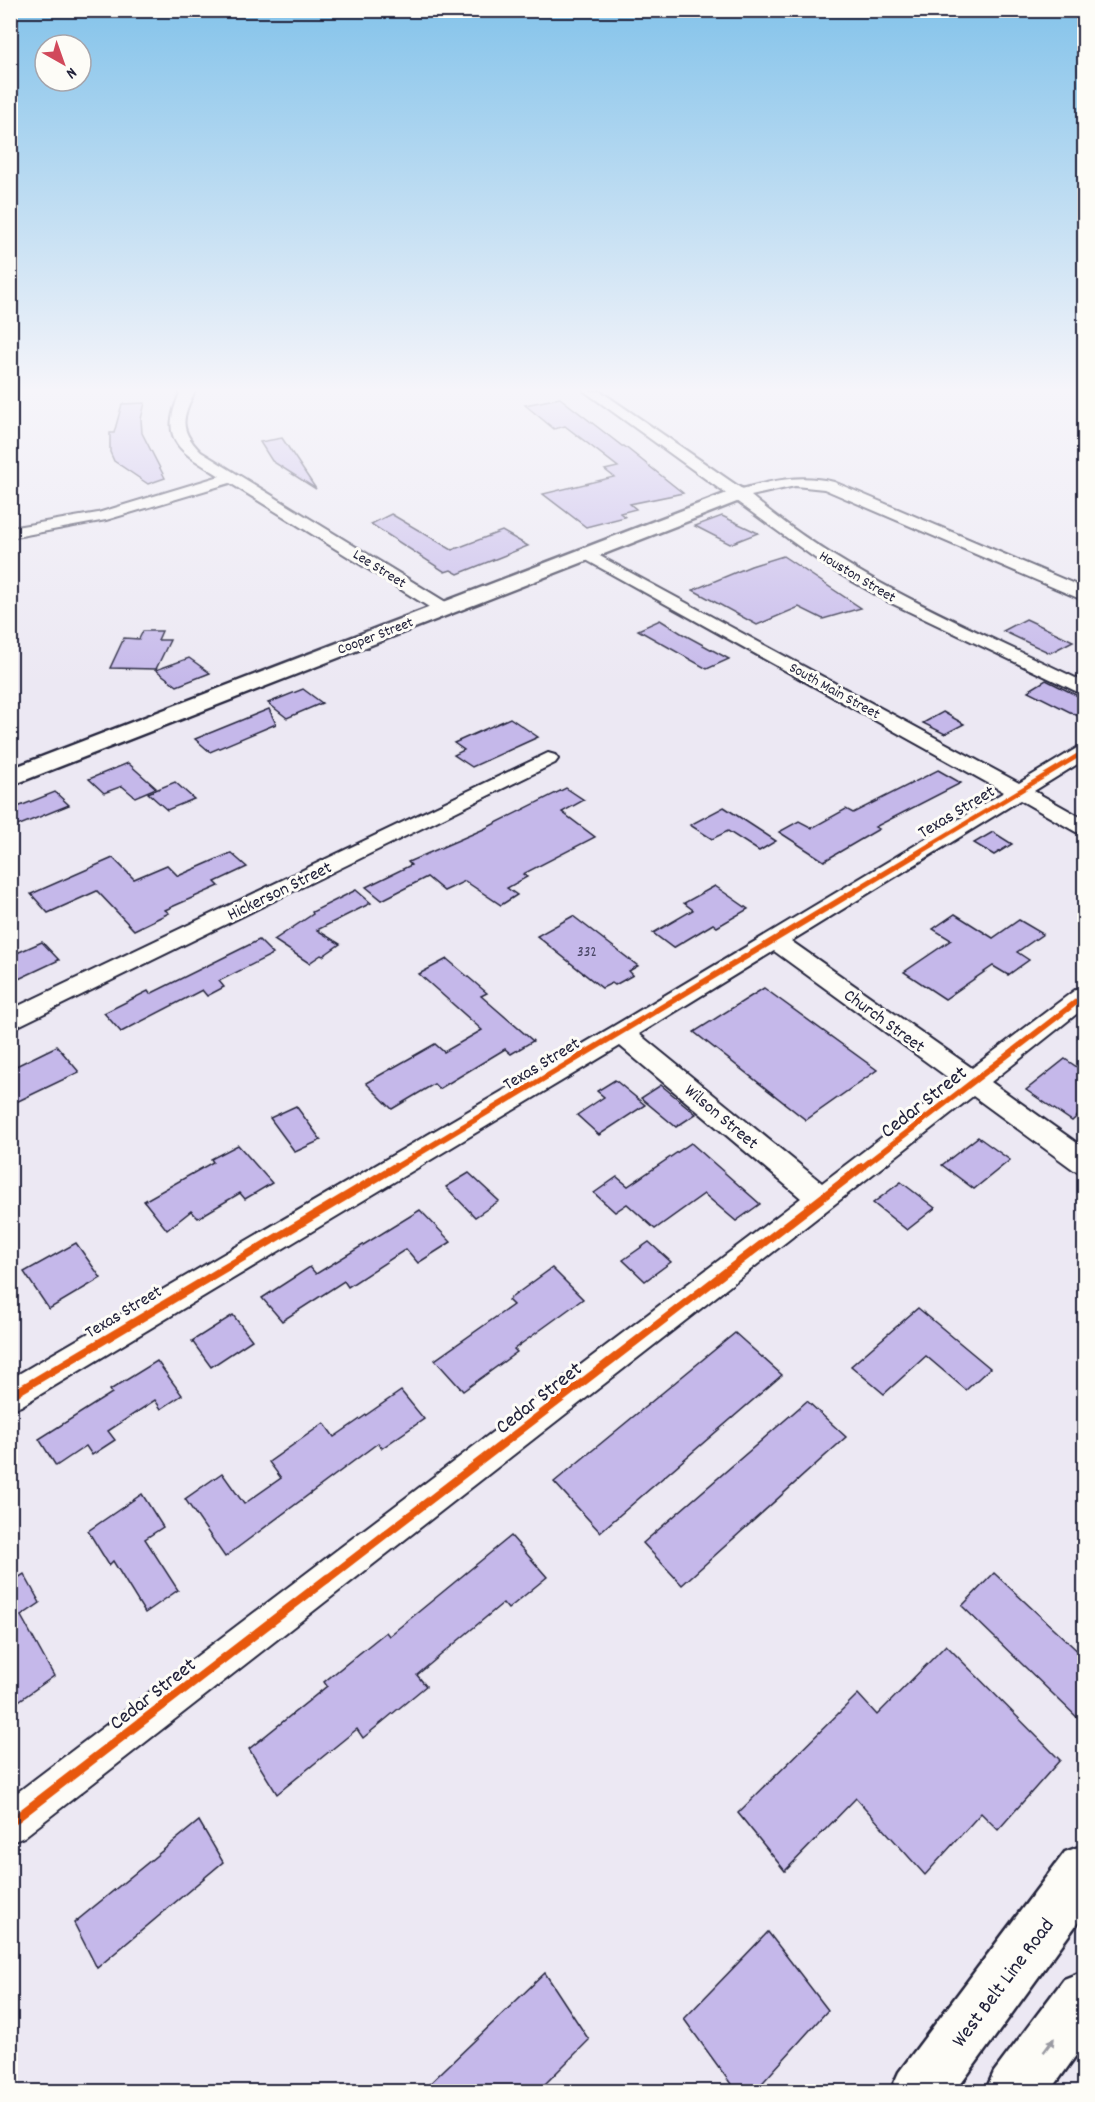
<svg xmlns="http://www.w3.org/2000/svg" width="1095" height="2102" font-family="Dekko,sans-serif">
  <style>
    .building { fill: #c5b8ea; stroke: #22223b; stroke-width: 1.5 }
    .lines { fill: none; stroke-linecap: round; stroke-linejoin: round }
    .street-casing { stroke: #22223b; stroke-width: 4 }
    .secondary-casing { stroke: #22223b; stroke-width: 5 }
    .street { fill: #fdfcf7; fill-rule: evenodd }
    .secondary { fill: #fdfcf7; fill-rule: evenodd }
    .cycleway-far3-casing { stroke: #fdfcf7; stroke-width: 8 }
    .cycleway-far2-casing { stroke: #fdfcf7; stroke-width: 10 }
    .cycleway-far1-casing { stroke: #fdfcf7; stroke-width: 11 }
    .cycleway-casing { stroke: #fdfcf7; stroke-width: 13 }
    .cycleway-far3 { stroke: #e8590c; stroke-width: 4.5 }
    .cycleway-far2 { stroke: #e8590c; stroke-width: 6 }
    .cycleway-far1 { stroke: #e8590c; stroke-width: 8 }
    .cycleway { stroke: #e8590c; stroke-width: 9 }
    .oneway { fill: #9a9aa2 }
    .labels { text-anchor: middle; stroke-width: 6; stroke-linejoin: round; paint-order: stroke }
    .far-street-label { font-size: 15px; fill: #22223b; stroke: #fdfcf7 }
    .number-label { font-size: 15px; fill: #4b4867 }
    .street-label { font-size: 18px; fill: #22223b; stroke: #fdfcf7 }
    .near-street-label { font-size: 21px; fill: #22223b; stroke: #fdfcf7 }
  </style>
  <rect width="100%" height="100%" fill="#ece8f3"/>
  <filter id="ink" filterUnits="userSpaceOnUse"><feTurbulence type="fractalNoise" baseFrequency=".0167" numOctaves="2"/><feDisplacementMap in="SourceGraphic" scale="12" xChannelSelector="R" yChannelSelector="G"/><feConvolveMatrix kernelMatrix="1 2 1 2 8 2 1 2 1" color-interpolation-filters="sRGB"/></filter>
  <g filter="url(#ink)">
    <g class="building">
      <path d="M560,398L622,446H624L683,493L630,504L636,509L620,513L625,517L586,527L543,494L614,477L605,470L618,467L565,426L554,429L525,405Z"/>
      <path d="M145,403L141,419L142,433L165,478L148,484L114,461L110,452V433H114L122,404Z"/>
      <path d="M282,438L316,489L272,461L260,442Z"/>
      <path d="M391,514L452,550L502,531L528,546L458,574L451,570L445,572L371,524Z"/>
      <path d="M722,516L758,533L730,544L695,526Z"/>
      <path d="M783,556L861,608L823,619L799,607L757,625L693,590L751,566Z"/>
      <path d="M1026,619L1073,641L1050,653L1003,631Z"/>
      <path d="M660,620L681,633L729,659L707,669L638,630Z"/>
      <path d="M143,631H162L158,640H170L156,669L110,668L124,638L139,639Z"/>
      <path d="M189,658L210,673L177,686L156,670Z"/>
      <path d="M1046,680L1084,699V719L1028,691Z"/>
      <path d="M303,689L322,703L287,718L268,703Z"/>
      <path d="M269,709L276,724L210,752L195,739Z"/>
      <path d="M943,712L964,724L945,734L923,723Z"/>
      <path d="M510,718L538,737L472,767L454,755L464,750L454,743Z"/>
      <path d="M128,763L156,788L135,797L122,786L104,793L89,779Z"/>
      <path d="M938,770L961,783L875,827L879,829L824,861L779,832L799,821L812,828L846,809L853,813Z"/>
      <path d="M175,782L194,799L167,810L148,793Z"/>
      <path d="M566,788L584,800L562,812L595,837L523,874L527,877L507,888L517,895L501,905L465,881L444,891L427,877L382,900L366,887L411,865L408,862L484,829Z"/>
      <path d="M55,792L69,805L10,829V810Z"/>
      <path d="M724,807L776,841L759,851L728,831L712,839L690,825Z"/>
      <path d="M993,832L1012,844L994,855L974,843Z"/>
      <path d="M231,853L247,867L215,882L219,886L165,910L169,913L134,930L97,891L48,913L31,894L113,858L134,879L167,865L178,876Z"/>
      <path d="M715,886L748,909L717,927L713,924L673,948L653,933L693,910L684,903Z"/>
      <path d="M356,890L371,903L317,930L340,944L323,956L321,955L309,963L274,940L313,914L312,912Z"/>
      <path d="M955,914L993,938L1019,920L1043,934L1017,952L1029,960L1008,975L993,966L945,999L904,972L951,940L933,929Z"/>
      <path d="M573,916L638,966L629,971L633,975L615,985L612,983L602,988L537,936Z"/>
      <path d="M259,940L273,954L219,981L224,987L207,996L202,990L121,1032L104,1013L148,991L150,994Z"/>
      <path d="M42,942L59,960L10,983V956Z"/>
      <path d="M447,959L487,993L481,996L533,1041L511,1054L505,1049L439,1089L434,1084L392,1109L366,1083L435,1044L444,1052L482,1030L419,974Z"/>
      <path d="M764,988L877,1070L806,1120L694,1032Z"/>
      <path d="M57,1046L79,1072L10,1105V1069Z"/>
      <path d="M1065,1059L1084,1072V1110L1072,1121L1026,1090Z"/>
      <path d="M615,1080L645,1105L599,1135L577,1115L604,1097L597,1091Z"/>
      <path d="M661,1085L696,1114L676,1127L641,1098Z"/>
      <path d="M296,1106L321,1140L295,1152L270,1118Z"/>
      <path d="M978,1137L1010,1160L974,1189L942,1165Z"/>
      <path d="M691,1143L760,1204L736,1221L704,1194L655,1229L627,1204L615,1212L594,1193L617,1177L628,1186Z"/>
      <path d="M238,1145L272,1183L245,1199L240,1193L198,1218L191,1211L167,1230L144,1201L213,1162L211,1159Z"/>
      <path d="M469,1173L499,1201L475,1217L446,1187Z"/>
      <path d="M901,1182L935,1208L907,1230L873,1203Z"/>
      <path d="M420,1210L451,1242L418,1263L406,1249L348,1287L344,1281L282,1321L262,1298L310,1267L316,1274Z"/>
      <path d="M649,1242L671,1262L645,1281L623,1260Z"/>
      <path d="M76,1243L101,1278L49,1309L24,1272Z"/>
      <path d="M552,1268L583,1299L514,1349L517,1352L463,1391L435,1360L513,1305L508,1300Z"/>
      <path d="M918,1308L990,1368L966,1390L926,1356L884,1394L851,1366Z"/>
      <path d="M233,1315L252,1340L211,1367L192,1341Z"/>
      <path d="M735,1333L782,1375L600,1532L554,1482Z"/>
      <path d="M157,1361L182,1395L161,1409L155,1400L108,1431L115,1440L92,1455L86,1446L56,1466L39,1439L112,1393L110,1390Z"/>
      <path d="M401,1391L424,1419L382,1448L378,1443L225,1557L185,1499L222,1473L244,1504L281,1478L269,1462L324,1423L334,1437Z"/>
      <path d="M807,1401L846,1437L682,1585L643,1543Z"/>
      <path d="M142,1494L163,1527L145,1539L178,1590L145,1613L113,1561L109,1565L88,1531Z"/>
      <path d="M511,1536L547,1577L508,1609L503,1603L417,1675L426,1686L363,1738L357,1729L277,1794L249,1749L327,1686L324,1682L386,1632L389,1636Z"/>
      <path d="M994,1573L1084,1657V1724L962,1606Z"/>
      <path d="M24,1574L40,1603L21,1616L54,1676L10,1707V1583Z"/>
      <path d="M946,1645L1060,1760L998,1830L981,1813L925,1875L856,1798L785,1871L738,1813L858,1694L877,1715Z"/>
      <path d="M199,1821L223,1862L97,1968L74,1923Z"/>
      <path d="M768,1932L828,2010L755,2091H736L684,2019Z"/>
      <path d="M545,1973L589,2040L538,2091H422Z"/>
    </g>
    <g class="lines">
      <g class="street-casing">
        <g id="street">
          <path d="M181,391H195C182,418 178,429 201,452L449,604L452,608L449,612H437L230,483L106,520L10,538V528L98,513L220,476C179,451 158,441 181,391Z"/>
          <path d="M584,391H600L742,489C774,480 802,474 834,482L1084,588V599L1078,598L824,489L795,486L751,496C849,579 970,627 1084,682V695L889,602L826,566Z"/>
          <path d="M585,548L1019,783L1077,748L1084,746V760L1034,791L1084,819V833L1076,832L1020,800L791,941L972,1068L1075,990L1084,988V1008L991,1082L1084,1148V1173L1074,1170L973,1096L24,1837L10,1843V1798L801,1198L620,1046L21,1406L10,1410V1379L612,1027L1004,792L579,556L577,553L579,550ZM774,951L954,1082L822,1183L639,1034Z"/>
          <path d="M548,753L555,755L558,759L555,763L10,1030V1010Z"/>
        </g>
      </g>
      <g class="secondary-casing">
        <g id="secondary">
          <path d="M740,488L747,490L750,494L747,498L10,786V769Z"/>
          <path d="M1084,1845V1914L955,2092H890L899,2072L1065,1852Z"/>
          <path d="M1084,1971V2044L1050,2092H985L994,2072L1064,1979Z"/>
        </g>
      </g>
      <use href="#street" class="street"/>
      <use href="#secondary" class="secondary"/>
      <g class="cycleway-far3-casing">
        <path id="cycleway-far3" d="M930,845L1084,752"/>
      </g>
      <g class="cycleway-far2-casing">
        <g id="cycleway-far2">
          <path d="M393,1169L933,844"/>
          <path d="M860,1169L1084,996"/>
        </g>
      </g>
      <g class="cycleway-far1-casing">
        <g id="cycleway-far1">
          <path d="M10,1396L395,1167"/>
          <path d="M326,1580L862,1167"/>
        </g>
      </g>
      <g class="cycleway-casing">
        <path id="cycleway" d="M10,1823L328,1578"/>
      </g>
      <use href="#cycleway-far3" class="cycleway-far3"/>
      <use href="#cycleway-far2" class="cycleway-far2"/>
      <use href="#cycleway-far1" class="cycleway-far1"/>
      <use href="#cycleway" class="cycleway"/>
    </g>
    <defs><path id="oneway-solid" d="M-6-.8H1V-3.2L6.5 0L1 3.2V.8H-6Z" transform="scale(1.5)"/></defs>
    <use class="oneway" href="#oneway-solid" transform="translate(1049 2045) rotate(-53)"/>
  </g>
  <linearGradient id="sky" x2="0" y2="1"><stop stop-color="#84c3ea"/><stop offset="0.57" stop-color="#f6f5fa"/><stop offset="1" stop-color="#f6f5fa" stop-opacity="0"/></linearGradient>
  <rect width="1095" height="685" fill="url(#sky)"/>
  <g class="labels">
    <g class="far-street-label">
      <text transform="translate(380 568) rotate(32)" y="5">Lee Street</text>
      <text transform="translate(858 576) rotate(31)" y="5">Houston Street</text>
      <text transform="translate(375 635) rotate(-21)" y="5">Cooper Street</text>
      <text transform="translate(835 690) rotate(29)" y="5">South Main Street</text>
    </g>
    <g class="number-label">
      <text x="587" y="956">332</text>
    </g>
    <g class="street-label">
      <text transform="translate(956 811) rotate(-31)" y="6">Texas Street</text>
      <text transform="translate(279 890) rotate(-26)" y="6">Hickerson Street</text>
      <text transform="translate(885 1020) rotate(36)" y="6">Church Street</text>
      <text transform="translate(541 1063) rotate(-31)" y="6">Texas Street</text>
      <text transform="translate(722 1116) rotate(40)" y="6">Wilson Street</text>
      <text transform="translate(123 1311) rotate(-31)" y="6">Texas Street</text>
    </g>
    <g class="near-street-label">
      <text transform="translate(923 1101) rotate(-38)" y="7">Cedar Street</text>
      <text transform="translate(538 1397) rotate(-38)" y="7">Cedar Street</text>
      <text transform="translate(152 1693) rotate(-38)" y="7">Cedar Street</text>
      <text transform="translate(1002 1982) rotate(-53)" y="7">West Belt Line Road</text>
    </g>
  </g>
  <rect width="1095" height="2102" fill="none" stroke="#fdfcf7" stroke-width="36"/>
  <rect x="18" y="18" width="1059" height="2066" fill="none" stroke="#22223b" stroke-width="2" filter="url(#ink)"/>
  <g transform="translate(63 63) rotate(140)"><circle r="28" fill="#fdfcf7" stroke="#a5a5ac" stroke-width="1.5"/>
  <path d="M0-4.5L10 22L0 15L-10 22Z" fill="#d1495b"/>
  <text y="-9" font-size="16" font-weight="bold" text-anchor="middle" fill="#22223b">N</text>
  </g>
</svg>
